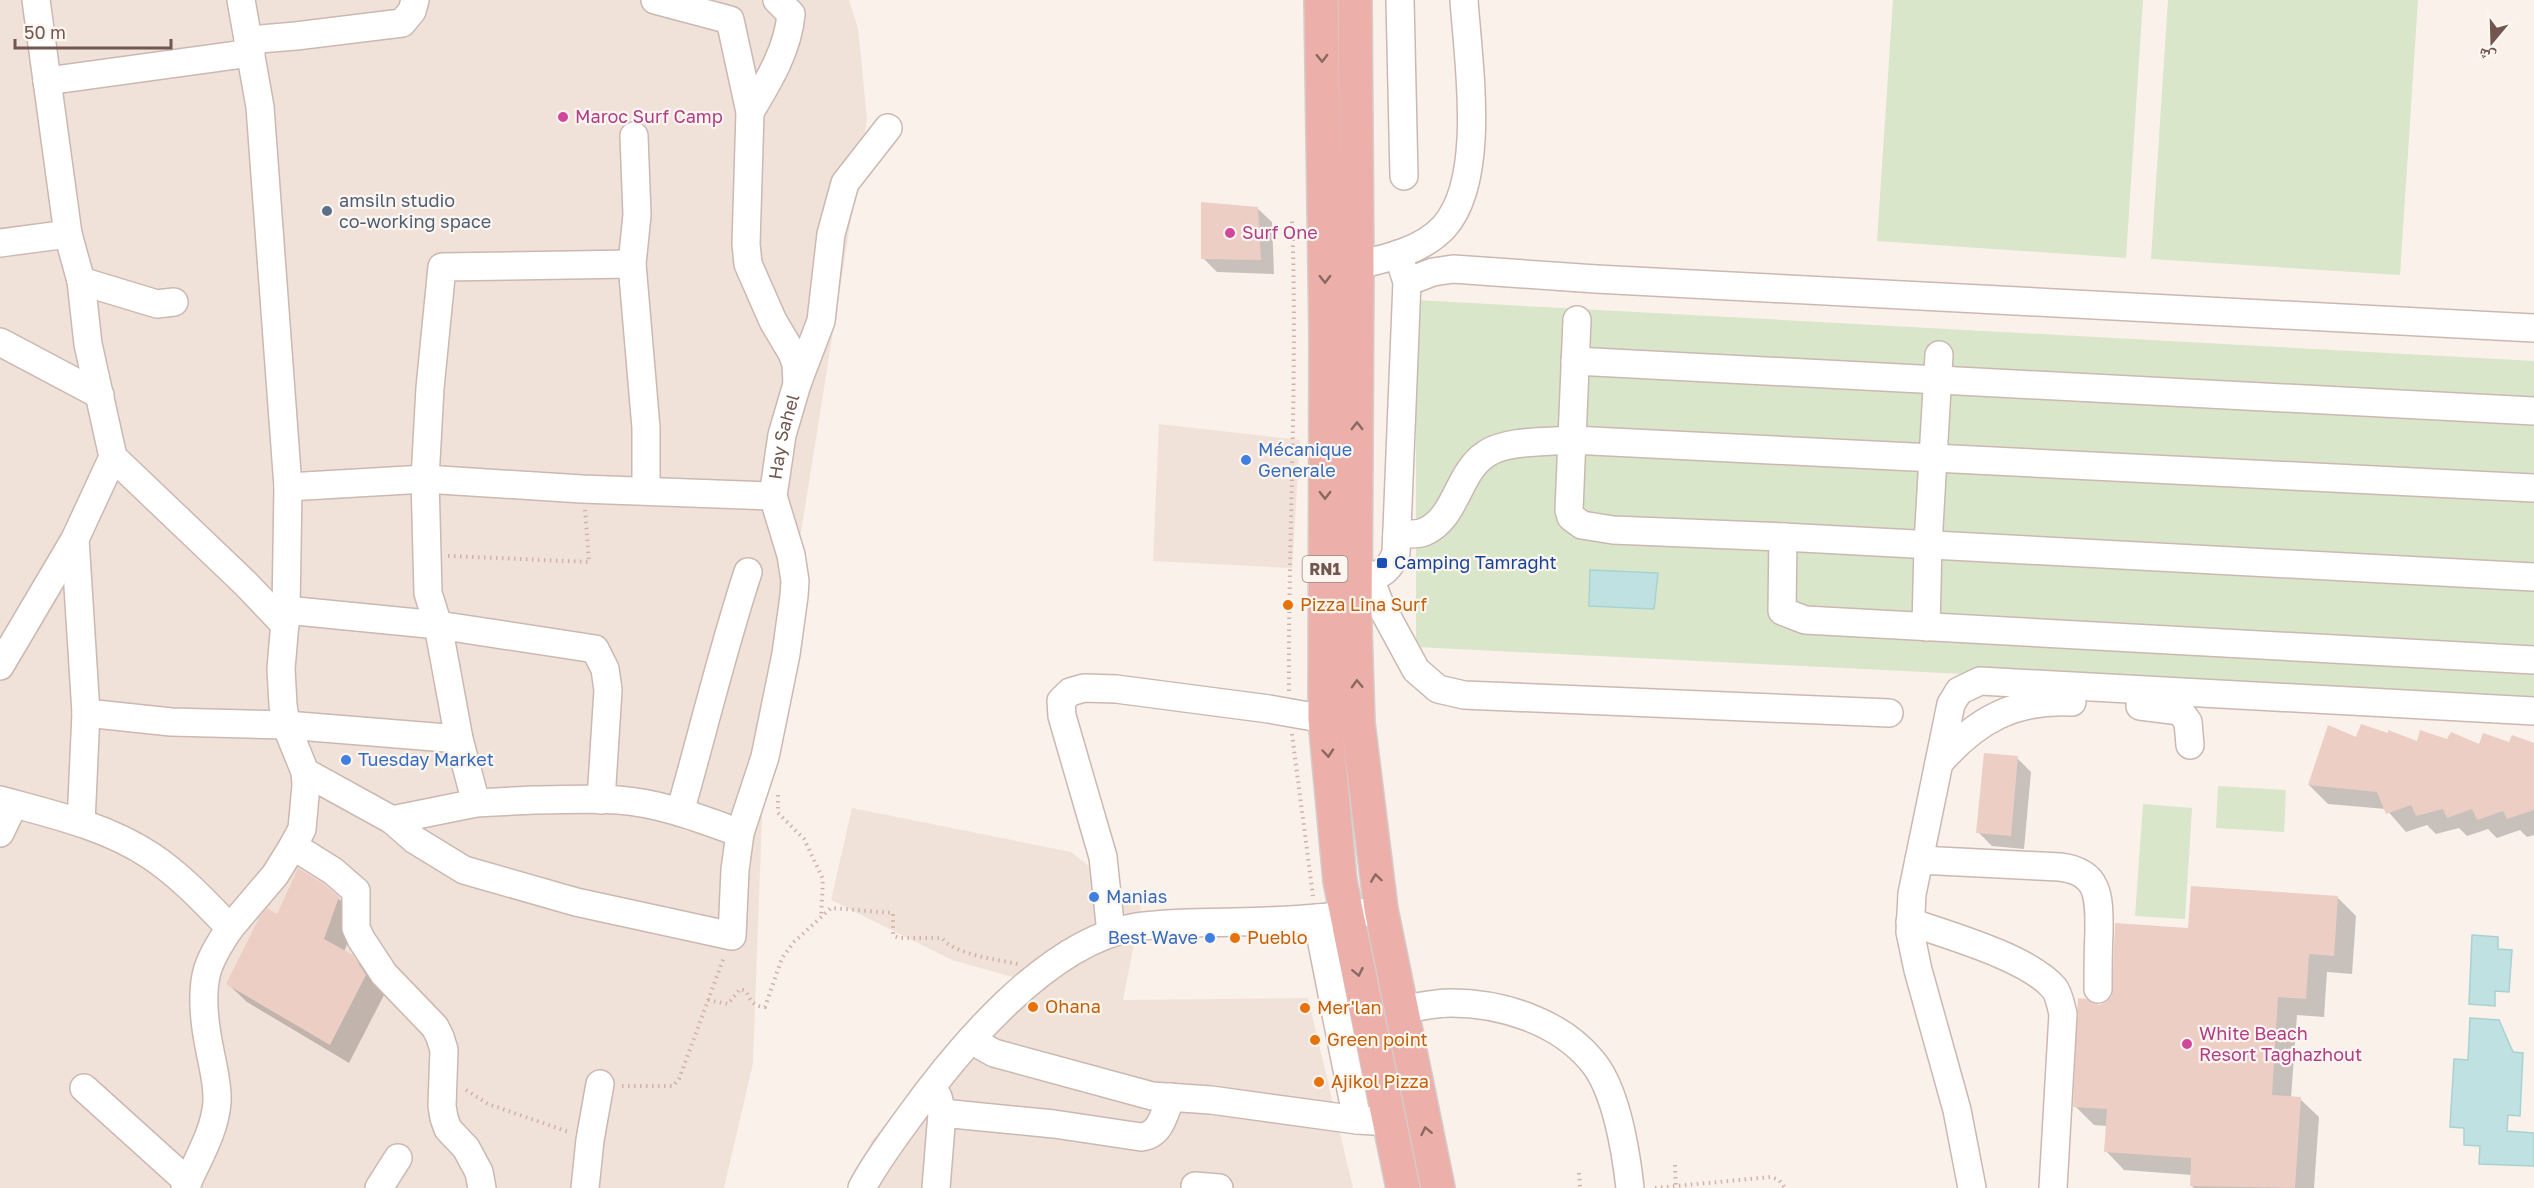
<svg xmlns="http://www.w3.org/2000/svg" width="2534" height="1188" font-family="'Golos Text','Noto Naskh Arabic',sans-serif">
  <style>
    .residential { fill: #f1e2d9 }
    .green { fill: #dae6ca }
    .water { fill: #c0e1e1; stroke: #a8d2d1; stroke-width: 1.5 }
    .shadow { fill: #0003 }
    .building { fill: #eccec5 }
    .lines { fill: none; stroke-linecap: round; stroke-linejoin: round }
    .minor-casing { stroke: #cbb8b1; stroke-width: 30 }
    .highway-casing { stroke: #d5cdca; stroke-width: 36 }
    .path { stroke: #d1b1a8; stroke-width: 4; stroke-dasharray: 1.5 4.5; stroke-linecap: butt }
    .minor { stroke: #fff; stroke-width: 27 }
    .highway { stroke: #ecafa9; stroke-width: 33 }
    .oneway { stroke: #8a6962 }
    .hotel-dot { fill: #d1479c; stroke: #fdf6f0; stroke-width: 2 }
    .service-dot { fill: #5c6f8a; stroke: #fdf6f0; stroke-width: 2 }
    .shop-dot { fill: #3f7fe0; stroke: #fdf6f0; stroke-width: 2 }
    .transit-dot { fill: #1a4fb4; stroke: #fdf6f0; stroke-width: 2 }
    .food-dot { fill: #e8710a; stroke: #fdf6f0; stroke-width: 2 }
    .labels { text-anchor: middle; stroke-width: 4.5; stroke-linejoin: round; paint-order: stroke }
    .shield { fill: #fdf6f0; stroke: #9c8780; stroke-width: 1.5 }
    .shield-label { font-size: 16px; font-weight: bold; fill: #725750 }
    .hotel-label { font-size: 18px; fill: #b23c85; stroke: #fdf6f0; text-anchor: start }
    .service-label { font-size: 18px; fill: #4e5e75; stroke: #fdf6f0; text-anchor: start }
    .street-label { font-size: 18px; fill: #725750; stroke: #fdf6f0 }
    .shop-label { font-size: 18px; fill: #366cbe; stroke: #fdf6f0; text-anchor: start }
    .transit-label { font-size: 18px; fill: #164399; stroke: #fdf6f0; text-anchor: start }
    .food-label { font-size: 18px; fill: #c56008; stroke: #fdf6f0; text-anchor: start }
  </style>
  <rect width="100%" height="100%" fill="#faf1ea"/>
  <g class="residential">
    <path d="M0,0H849L858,28L867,119L764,764L753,1063L724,1188H0Z"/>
    <path d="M1159,424L1300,440L1292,568L1153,561Z"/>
    <path d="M852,808L1071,852L1141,907L1123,1000L1308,998L1353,1188H852L872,1140L1031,982L952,960L831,900Z"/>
  </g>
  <g class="green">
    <path d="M1893,0H2143L2126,258L1877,241Z"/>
    <path d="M2168,0H2418L2400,275L2151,259Z"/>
    <path d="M1416,300L2534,361V702L1416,647Z"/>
    <path d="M2218,786L2286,790L2284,832L2216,828Z"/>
    <path d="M2143,804L2192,808L2185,919L2135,916Z"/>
  </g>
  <g class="water">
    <path d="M1590,570L1658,573L1654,609L1589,606Z"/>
    <path d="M2472,935L2498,937V949L2512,950L2509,992L2495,991V1006L2469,1004Z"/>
    <path d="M2470,1018L2499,1020L2513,1052L2523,1053L2520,1116L2508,1115L2507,1131L2534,1133V1166L2479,1164L2480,1146L2464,1145V1128L2450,1127L2454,1059L2468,1060Z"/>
  </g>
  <g class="shadow">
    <path d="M1257,208L1272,222L1274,274L1217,272L1203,258Z"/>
    <path d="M2357,739L2418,743L2448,741L2480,746L2534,744V835L2527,837L2520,830L2497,838L2488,829L2467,836L2459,828L2436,834L2427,825L2406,832L2386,809L2328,804L2309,785Z"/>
    <path d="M2017,758L2031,772L2024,849L1992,846L1978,832Z"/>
    <path d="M2337,897L2356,916L2352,974L2327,972L2324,1017L2297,1015L2291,1098L2300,1099L2319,1117L2314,1188H2194L2191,1185L2192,1175L2124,1170L2106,1151L2107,1126L2094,1125L2075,1106L2098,1006L2107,1004L2189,930Z"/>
    <path d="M338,898L357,917L344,952L352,956L371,976L384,995L349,1063L247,1002L228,984L277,916Z"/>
  </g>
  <g class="building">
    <path d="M1201,202L1258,207L1261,260L1201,259Z"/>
    <path d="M2361,724L2388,733V730L2417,741L2420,730L2447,739L2451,732L2479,744L2483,733L2509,742L2512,735L2534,743V810L2507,819L2503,811L2477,820L2472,809L2447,818L2443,809L2416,816L2411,805L2386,814L2377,792L2308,785L2328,725L2356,737Z"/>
    <path d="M1984,753L2018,756L2011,836L1976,833Z"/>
    <path d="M298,868L324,884L339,897L324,939L353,955L366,975L330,1045L226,984L259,918L267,908L277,914Z"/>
    <path d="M2191,886L2338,896L2334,956L2309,954L2306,999L2278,997L2272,1095L2301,1097L2295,1188L2190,1186L2191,1158L2104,1152L2107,1109L2073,1107L2078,998L2086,999L2099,1005L2106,1002L2112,996L2115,923L2188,928Z"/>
  </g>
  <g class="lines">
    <g class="minor-casing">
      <g id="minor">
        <path d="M36,0L68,234L81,281L88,344L113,457L246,584L285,625"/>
        <path d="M1400,0L1404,176"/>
        <path d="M248,40L296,36L402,23L412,11L415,0"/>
        <path d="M47,81L251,53"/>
        <path d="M750,112C768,82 788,50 791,14L777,0"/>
        <path d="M634,136L637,215L632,264L646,428V490"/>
        <path d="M0,243L68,234"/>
        <path d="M1357,265C1386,259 1423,250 1444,227C1487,179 1468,61 1464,0"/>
        <path d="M81,281L157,304L174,302"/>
        <path d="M1407,282L1433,272L1453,269L1596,279L2534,328"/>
        <path d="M1577,320L1569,510L1571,517L1582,525L1613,530L1783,537L2534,577"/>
        <path d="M0,342L100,395"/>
        <path d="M1575,361L2534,411"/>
        <path d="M797,384L821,321L831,234L845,183L888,128"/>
        <path id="s1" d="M288,487L425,479L582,489L773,496L782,435L797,384L796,364L792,353L773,321L748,264L746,244L750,112L730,20L655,0"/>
        <path d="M1397,534C1405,534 1417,535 1424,532C1457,518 1457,473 1486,454C1506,440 1548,442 1572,440L2534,488"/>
        <path d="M1783,537L1782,611L1805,620L2534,660"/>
        <path d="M75,539L86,713L81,823"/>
        <path d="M1369,576L1379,602L1416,670L1438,689L1464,695L1889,713"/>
        <path d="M1353,577C1376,577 1387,576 1396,553L1407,282L1398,254"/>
        <path d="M286,610L438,625L428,593L425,479L430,388L442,267L632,264"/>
        <path d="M1926,627L1928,544L1939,355"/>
        <path d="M0,666L75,539L113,457"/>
        <path d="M2140,706L2180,711L2188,722L2190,745"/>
        <path d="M86,713L171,722L286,725L459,739"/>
        <path d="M1939,763C1976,720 2015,699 2072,702"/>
        <path d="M305,772L392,820"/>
        <path d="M0,800C51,814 106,826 151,856C181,876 205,902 230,928C221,941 213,954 208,968C200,993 205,1027 210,1051C213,1067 218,1085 217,1102C215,1132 197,1160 185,1188"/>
        <path d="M534,800C562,800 590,798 618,800C661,803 701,819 740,833L735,870L732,936L576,902L464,870L415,840L392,820L476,803Z"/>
        <path d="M476,803L459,739L438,625L595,649L605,669L608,690L601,800"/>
        <path d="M680,812C703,732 722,651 748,572"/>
        <path d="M0,833L14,804"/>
        <path d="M740,833L765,757L786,654L794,596L795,581L791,555L773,496"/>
        <path d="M293,846L333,871L356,891V928L361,939L384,974L435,1027L440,1037L444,1050L442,1106L444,1118L448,1129L466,1148L479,1172L482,1188"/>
        <path d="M1919,860L2060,867C2101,872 2099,899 2099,933C2098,951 2098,970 2098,989"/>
        <path d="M1317,918L1357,1120L1374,1121"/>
        <path d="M1910,922C1948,935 2029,958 2054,988C2059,994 2061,1006 2063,1014L2053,1188"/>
        <path d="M230,928L275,875L293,846L302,829L306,785L305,772L286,725L283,705L281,669L286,610L288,487L260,107L241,0"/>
        <path d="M1111,933L1103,857L1062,716L1061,701L1070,692L1084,688L1116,689L1269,709L1325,719"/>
        <path d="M1401,1010C1417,1007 1435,1003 1451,1003C1501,1003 1559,1021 1592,1061C1616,1089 1626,1152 1630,1188"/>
        <path d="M971,1040L994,1053L1152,1096L1211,1100L1357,1120"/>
        <path d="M84,1088L188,1182"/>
        <path d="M942,1113L1054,1124L1141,1137C1161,1135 1164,1114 1171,1097"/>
        <path d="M1195,1186L1219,1188"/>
        <path d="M379,1188L398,1158"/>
        <path d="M585,1188L590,1140L600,1084"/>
        <path d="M862,1188C875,1163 891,1142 907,1120C957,1050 1047,941 1136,927C1169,922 1202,923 1236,922C1280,921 1324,919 1367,912"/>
        <path d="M936,1188L942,1113L938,1097"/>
        <path d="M1972,1188L1957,1110L1918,970L1910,932L1912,894L1951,704L1959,691L1980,681L2534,711"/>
      </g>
    </g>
    <g class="highway-casing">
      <g id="highway">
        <path d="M1321,0L1326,339L1325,719L1340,881L1403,1188"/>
        <path d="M1355,0L1357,265L1355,628L1358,723L1381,909L1438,1188"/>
      </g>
    </g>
    <g class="path">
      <path d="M448,556L589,562L585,510"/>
      <path d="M1289,691C1288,534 1298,376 1292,219"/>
      <path d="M1292,734L1313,896"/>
      <path d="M778,795V813L804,839L823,879L821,917"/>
      <path d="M708,1000L728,1004L740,989L746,991C751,1001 753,1006 765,1007L782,958L794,942L831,908L893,913V935L899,938H942C955,955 996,959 1018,964"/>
      <path d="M622,1086H673L679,1079L724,957"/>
      <path d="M466,1090L488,1104L569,1132"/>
      <path d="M1675,1165L1676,1188"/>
      <path d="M1579,1173L1580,1188"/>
      <path d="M1655,1188L1771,1177L1779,1180L1785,1188"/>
    </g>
    <use href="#minor" class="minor"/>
    <use href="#highway" class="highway"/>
  </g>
  <defs><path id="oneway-chevron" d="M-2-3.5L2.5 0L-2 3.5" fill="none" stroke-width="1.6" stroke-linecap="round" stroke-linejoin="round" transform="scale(1.5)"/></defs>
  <g class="oneway">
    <use href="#oneway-chevron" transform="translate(1322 58) rotate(89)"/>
    <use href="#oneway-chevron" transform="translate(1325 279) rotate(89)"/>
    <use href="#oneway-chevron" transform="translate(1357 426) rotate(-90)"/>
    <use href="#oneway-chevron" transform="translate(1325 495) rotate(90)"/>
    <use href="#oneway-chevron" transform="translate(1357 684) rotate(-92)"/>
    <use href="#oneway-chevron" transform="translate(1328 753) rotate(85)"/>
    <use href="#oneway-chevron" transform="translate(1376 878) rotate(-98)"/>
    <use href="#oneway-chevron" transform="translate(1358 972) rotate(78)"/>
    <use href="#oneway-chevron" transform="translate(1426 1131) rotate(-102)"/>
  </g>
  <g class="hotel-dot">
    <circle cx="563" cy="117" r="6"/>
    <circle cx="1230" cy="233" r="6"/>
    <circle cx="2187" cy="1044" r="6"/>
  </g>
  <circle class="service-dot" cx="327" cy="211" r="6"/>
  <g class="shop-dot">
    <circle cx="1246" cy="460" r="6"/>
    <circle cx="346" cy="760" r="6"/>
    <circle cx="1094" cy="897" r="6"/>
    <circle cx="1210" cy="938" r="6"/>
  </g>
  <rect class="transit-dot" x="1376" y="557" width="12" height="12" rx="3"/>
  <g class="food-dot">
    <circle cx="1288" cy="605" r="6"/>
    <circle cx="1235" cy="938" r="6"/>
    <circle cx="1033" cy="1007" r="6"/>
    <circle cx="1305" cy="1008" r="6"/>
    <circle cx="1315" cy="1040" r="6"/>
    <circle cx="1319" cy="1082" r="6"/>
  </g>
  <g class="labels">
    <rect class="shield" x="1302.5" y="556" width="45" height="26" rx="4.5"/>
    <g class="shield-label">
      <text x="1325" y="575">RN1</text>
    </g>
    <g class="hotel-label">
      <text x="575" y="123">Maroc Surf Camp</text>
      <text x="1242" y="239">Surf One</text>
      <text x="2199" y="1040">White Beach<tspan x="2199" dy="21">Resort Taghazhout</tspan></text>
    </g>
    <g class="service-label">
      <text x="339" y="207">amsiln studio<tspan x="339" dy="21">co-working space</tspan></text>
    </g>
    <g class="street-label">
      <text dy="6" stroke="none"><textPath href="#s1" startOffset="546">Hay Sahel</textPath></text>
    </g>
    <g class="shop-label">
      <text x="1258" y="456">Mécanique<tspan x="1258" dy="21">Generale</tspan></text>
      <text x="358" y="766">Tuesday Market</text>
      <text x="1106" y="903">Manias</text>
      <text x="1198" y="944" text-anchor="end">Best Wave</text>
    </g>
    <g class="transit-label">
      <text x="1394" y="569">Camping Tamraght</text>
    </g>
    <g class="food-label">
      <text x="1300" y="611">Pizza Lina Surf</text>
      <text x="1247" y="944">Pueblo</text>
      <text x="1045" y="1013">Ohana</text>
      <text x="1317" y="1014">Mer'lan</text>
      <text x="1327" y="1046">Green point</text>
      <text x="1331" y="1088">Ajikol Pizza</text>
    </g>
  </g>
  <g transform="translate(2492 42) rotate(199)" stroke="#fdf6f0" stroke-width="4.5" paint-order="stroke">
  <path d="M0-4.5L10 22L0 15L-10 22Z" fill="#725750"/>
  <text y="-9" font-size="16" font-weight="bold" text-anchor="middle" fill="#725750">ش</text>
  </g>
  <path d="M15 39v9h156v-9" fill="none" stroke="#725750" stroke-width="3"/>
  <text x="24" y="39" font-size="18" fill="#725750" stroke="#fdf6f0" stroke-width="4.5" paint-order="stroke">50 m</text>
</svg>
